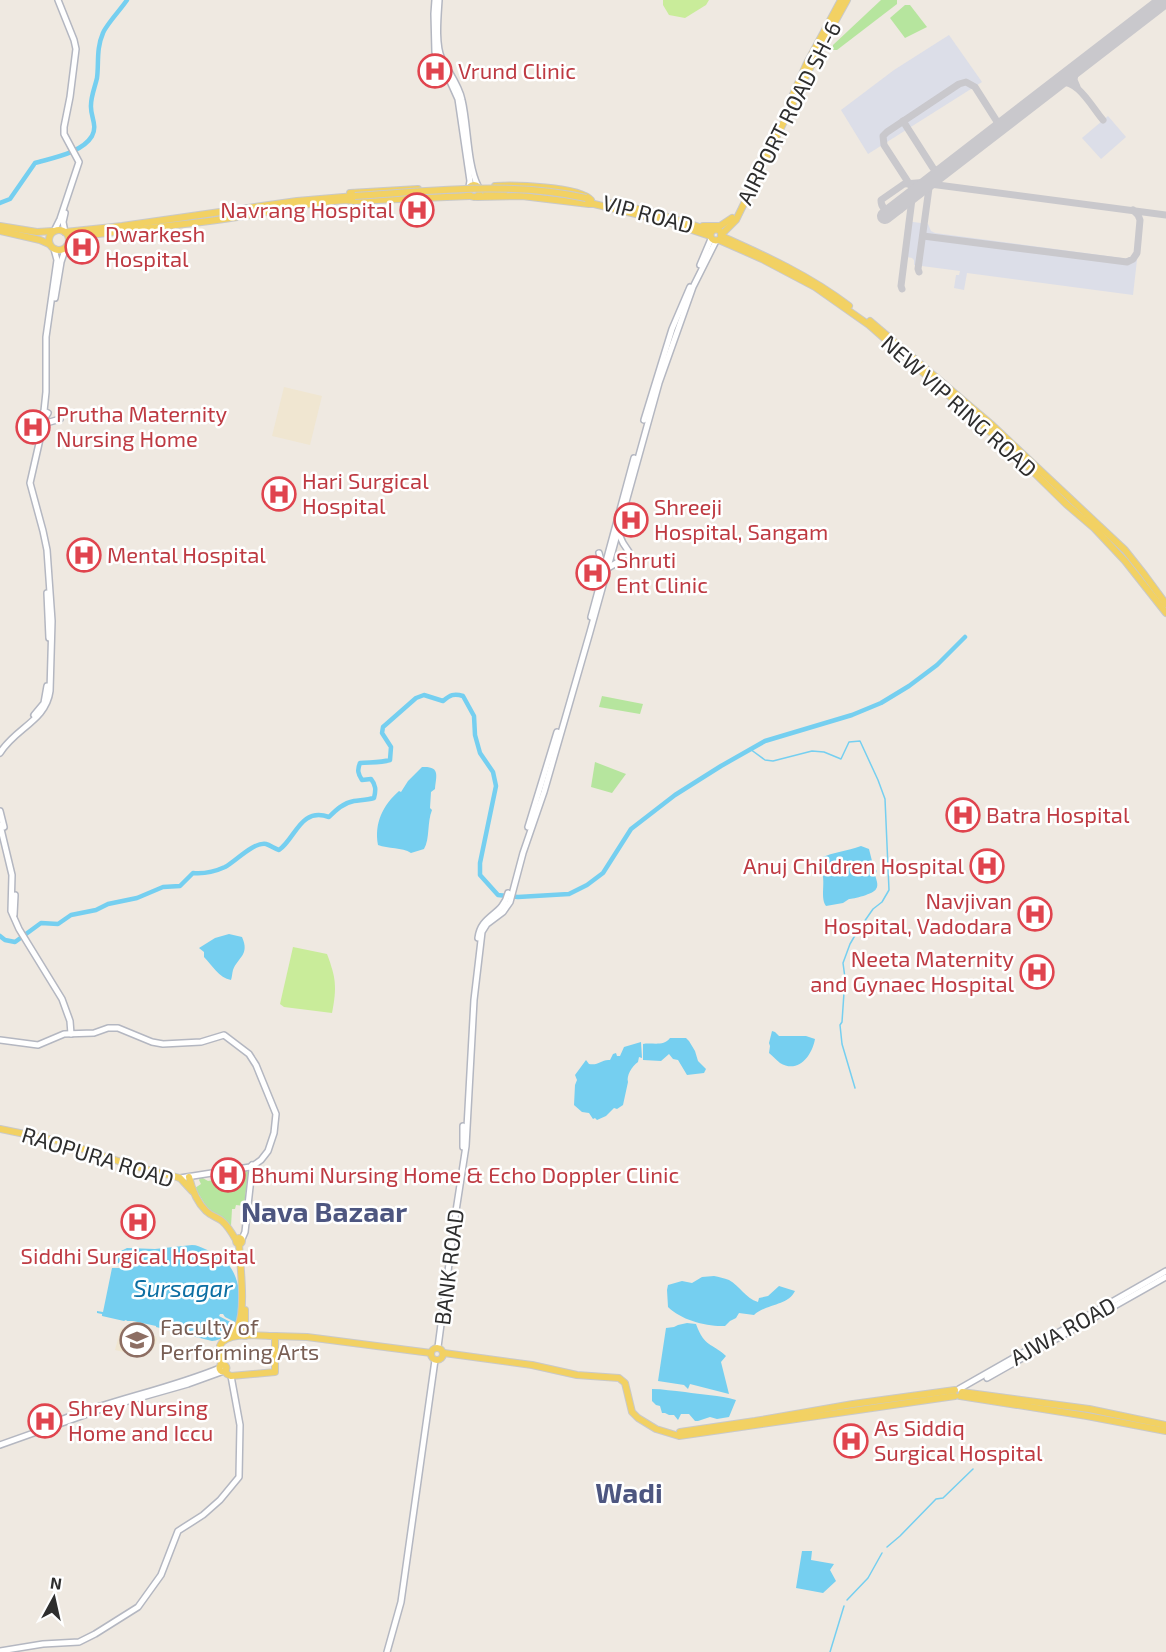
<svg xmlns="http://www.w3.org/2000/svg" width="1166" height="1652" font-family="'Exo 2',sans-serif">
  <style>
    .education { fill: #f0e6d1 }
    .airport { fill: #dcdee8 }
    .green { fill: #b6e59e }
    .pitch { fill: #c9ec9a }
    .water { fill: #75cff0 }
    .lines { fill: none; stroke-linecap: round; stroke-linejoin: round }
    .stream { stroke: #75cff0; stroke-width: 1.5 }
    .river { stroke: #75cff0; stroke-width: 4.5 }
    .taxiway { stroke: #c9c8cc; stroke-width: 7 }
    .runway { stroke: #c9c8cc; stroke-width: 16 }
    .secondary-casing { stroke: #b4b7c1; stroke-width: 8 }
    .primary-casing { stroke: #c9c9c9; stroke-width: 8 }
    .secondary { stroke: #fff; stroke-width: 5 }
    .primary { stroke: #f2d163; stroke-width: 6 }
    .primary-bridge-casing { stroke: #c9c9c9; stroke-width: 8; stroke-linecap: butt }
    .primary-bridge { stroke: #f2d163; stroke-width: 6 }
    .labels { text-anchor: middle; stroke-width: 5; stroke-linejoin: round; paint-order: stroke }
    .health-label { font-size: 22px; fill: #be3a42; stroke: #fff; text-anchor: start }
    .street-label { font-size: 22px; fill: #2e2e2e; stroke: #fff }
    .education-label { font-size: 22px; fill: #785e54; stroke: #fff; text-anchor: start }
    .water-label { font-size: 24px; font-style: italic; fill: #0d6fa3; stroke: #fff }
    .district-label { font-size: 28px; font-weight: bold; fill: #4d5680; stroke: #fff }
  </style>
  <rect width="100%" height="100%" fill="#efe9e1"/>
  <g class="education">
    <path d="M284,387L322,396L310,445L272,436Z"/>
    <path d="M121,1328L155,1336L157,1338L156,1343L152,1350L151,1351L146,1350L145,1357L115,1350Z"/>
  </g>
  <g class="airport">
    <path d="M949,35L982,82L868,154L841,110L894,70Z"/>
    <path d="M1108,116L1126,137L1101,159L1082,138Z"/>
    <path d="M906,221L928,224L931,231L935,233L1137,260L1133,295L967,273L964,290L954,288L956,275H959L960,271L914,265V260L912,258L902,256Z"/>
  </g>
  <g class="green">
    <path d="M881,0H897V4L837,50H833V45Z"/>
    <path d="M905,5H910L927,27L905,38L890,18Z"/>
    <path d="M602,696L643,704L640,714L599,707Z"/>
    <path d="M595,762L626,774L612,793L591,787Z"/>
    <path d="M246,1170L248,1172L244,1206L236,1205L235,1209H232L231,1226L223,1219L209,1211L195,1188L201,1184L199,1180L201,1177L208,1181L219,1179L220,1181H233V1175L245,1173Z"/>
  </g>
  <g class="pitch">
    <path d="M663,0H709L706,5L685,18L669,15L663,5Z"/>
    <path d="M293,947L327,954C336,978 337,987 332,1013L284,1007L280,1004Z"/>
  </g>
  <g class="water">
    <path d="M422,767C441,766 436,776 435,789L431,792L430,808L432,810C427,822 430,839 424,849L411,853C402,847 388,849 378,845C374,823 383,805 399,791L401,792L408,781Z"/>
    <path d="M861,846L869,849L873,865L877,871L875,875C876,879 879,885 876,889C874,894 853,899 849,899L843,903L826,906C819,896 828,878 819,867L821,858C833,852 847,851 861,846Z"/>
    <path d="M229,934L242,937C250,955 238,957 233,970C232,974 232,977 231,980C219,978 212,965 204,957V952L199,948L215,938Z"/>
    <path d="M772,1031L775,1032L779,1036H806L815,1039C812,1056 798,1074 780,1063C776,1060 773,1056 769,1053L770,1046L769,1043Z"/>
    <path d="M670,1038H686L689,1041L695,1051L698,1061L706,1069L704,1073L687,1075L678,1060L673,1059L669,1054L661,1061L643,1060V1044C652,1042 663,1047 670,1038Z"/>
    <path d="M641,1042L642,1058L639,1057L638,1062C632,1066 626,1076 628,1082L623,1105L617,1109L614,1108L606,1116L597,1120L595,1118L593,1119L589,1113L582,1112L574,1105L575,1085L577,1080L575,1075L586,1060L589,1064C599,1066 601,1059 610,1060L613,1054L616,1053L617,1056H620L624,1047Z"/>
    <path d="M192,1245C197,1245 200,1247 205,1249C211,1252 218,1254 223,1259C240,1273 243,1302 237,1323L225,1317L223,1314H220L219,1316L236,1325C231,1334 222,1340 212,1341L156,1327V1326L133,1321H127L126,1320L124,1321L102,1316V1314L97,1313V1311L103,1312L112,1268H119L120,1267L119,1263L115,1264L116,1256L121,1251L127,1248L155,1249Z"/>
    <path d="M714,1276C719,1277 724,1278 729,1280C740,1286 745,1298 758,1302L759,1298L768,1296L779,1286L795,1291C788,1306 765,1304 754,1315L739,1313L736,1318L730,1321L725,1326C707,1327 681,1320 668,1307L667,1290L668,1285L682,1281L692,1283L702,1277Z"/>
    <path d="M687,1323L696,1324C705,1348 711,1342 726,1356L721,1362L729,1394L690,1384L688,1389L684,1385L658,1381L666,1328L674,1327L678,1325Z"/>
    <path d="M652,1389C663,1389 673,1391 685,1392C702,1395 719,1395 736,1400L729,1417L717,1419L710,1417L698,1421H695L689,1414H681L678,1420L674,1415H669L665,1413H662L660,1406L656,1405L652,1401Z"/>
    <path d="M802,1551H812L811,1560L834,1564L830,1570L836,1581L823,1593L796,1588Z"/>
  </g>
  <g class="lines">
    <g class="stream">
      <path d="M750,749L765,760L773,761L812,751L824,752L841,759L849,742L860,741L878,780L885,799L889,890L882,902L873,909L857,932L850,944L843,963L845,978L842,1022L840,1025L842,1044L855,1088"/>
      <path d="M887,1547L900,1536L936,1499L943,1498L973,1469"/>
      <path d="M847,1600L868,1578L882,1553"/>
      <path d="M830,1652L844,1606"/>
    </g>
    <g class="river">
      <path d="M0,203L10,199L35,163C52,158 82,153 92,136C98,125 90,116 91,105C91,96 95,87 97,78C99,63 96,49 103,33C106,25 121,9 127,0"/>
      <path d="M0,936L5,940L15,942L41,923L58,924L71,915L96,910L108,904L137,898L163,887L180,886L193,873C205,874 214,872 225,867C236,861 253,842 266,844C270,845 275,849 279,850C296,838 300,807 329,817C336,810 343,803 354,801C361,800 367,800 374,798C376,790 376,785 371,779L362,780C358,774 357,770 360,763C370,762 380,763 390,760L391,747L382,733L383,727L416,698L424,695L443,701C450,695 454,693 463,696L474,716L475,735L480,753L493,772L496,786L480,863V875L498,895L518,897L569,894L587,885L603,873L631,829L675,795L721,766L765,741L852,715L881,703L909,686L937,665L965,637"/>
    </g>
    <g class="taxiway">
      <path d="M1076,68L1074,80L1077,87"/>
      <path d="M1058,82C1078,79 1091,106 1103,120"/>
      <path d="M903,121L933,168L937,171L944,170"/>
      <path d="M926,184H930L1166,215"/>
      <path d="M923,187L916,189L910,185L884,145L883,136L887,132L959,84L966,82L975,87L996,120L998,126L995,131"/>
      <path d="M903,203L900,210L892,213C885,211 881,207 881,200L904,184L929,182"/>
      <path d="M923,236L1127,262L1133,259L1137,253L1140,220L1138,215L1133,210"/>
      <path d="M919,272L918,269L929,188L931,182"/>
      <path d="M902,289L901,286L912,199L914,195"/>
    </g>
    <path class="runway" d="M885,216L1165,0"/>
    <g class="secondary-casing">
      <g id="secondary">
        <path d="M435,0L434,14L435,52L439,63L449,79L458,99L470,181L469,187"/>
        <path d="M439,0C438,16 435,45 442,59C449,73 459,85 462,100C468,125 467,164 478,186"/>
        <path d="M65,213L63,222L65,232"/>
        <path d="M54,231L60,219L79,162L64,134V127L70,97L76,49L74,40L58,0"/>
        <path d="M700,265L711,239"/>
        <path d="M55,298L61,262L66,247"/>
        <path d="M44,411L48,413L46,416H43L42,414L44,411L46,392V337L57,260L54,249"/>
        <path d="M644,420L672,329L690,287"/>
        <path d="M43,424L60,419"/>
        <path d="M618,532L623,543L629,552"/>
        <path d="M599,553L603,567"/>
        <path d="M608,568L623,559"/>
        <path d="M47,593L49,638"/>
        <path d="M591,617L634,458"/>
        <path d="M34,715L44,703L47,686"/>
        <path d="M0,753C15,728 46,721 50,691L52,621L47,550L43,531L30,483L45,417"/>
        <path d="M0,811L4,827"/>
        <path d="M0,825L12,875L11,911L19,929L62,999L70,1021L71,1034"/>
        <path d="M528,827L557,732"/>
        <path d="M14,915L15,895"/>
        <path d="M478,938C481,914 503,916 508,893"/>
        <path d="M0,1040L38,1045L64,1034L94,1033L108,1028H118L152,1042L163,1044L201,1042L224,1035L249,1054L256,1065L276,1114L274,1133L268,1151L261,1160L254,1165"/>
        <path d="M463,1147V1126"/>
        <path d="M180,1178L250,1167L252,1169L254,1167L252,1165L250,1167"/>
        <path d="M242,1239L245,1232L252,1169"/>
        <path d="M438,1347L456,1211L466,1146L474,1000L482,932L487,924L503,912L510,902L523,853L544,792L590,632L659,383L693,287L716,241"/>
        <path d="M987,1378L1166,1277"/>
        <path d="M959,1389C1028,1350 1097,1311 1166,1271"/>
        <path d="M63,1419C115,1399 169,1389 220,1368"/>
        <path d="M0,1445L107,1407L188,1384L224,1371"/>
        <path d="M0,1651L43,1644L79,1642L95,1634L138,1607L161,1575L178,1531L203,1515L220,1500L239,1477L240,1425L231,1376"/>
        <path d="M387,1652L401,1602L435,1360"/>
      </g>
    </g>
    <g class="primary-casing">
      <g id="primary">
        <path d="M791,99L806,65L841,0"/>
        <path d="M750,182L775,132"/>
        <circle cx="474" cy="191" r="6"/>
        <path d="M495,186C514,185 579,186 591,200"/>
        <path d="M486,192H504"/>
        <path d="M350,193L418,189"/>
        <path d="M477,197L522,196L589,204H594L665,221L710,236"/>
        <path d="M612,203L659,214L712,231"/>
        <path d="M0,226L37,232L53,231"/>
        <path d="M703,226H720L732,218"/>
        <circle cx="716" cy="235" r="5.5"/>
        <circle cx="59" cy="240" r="10"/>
        <path d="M0,231L40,240L49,244"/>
        <path d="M65,232L122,226L297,201L355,196"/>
        <path d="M721,235L736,220L815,58L847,0"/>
        <path d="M721,236C766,256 810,276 849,306"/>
        <path d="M719,240L762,259L815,287L869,325L1013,452L1066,504L1094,528L1125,561L1166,613"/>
        <path d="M69,244L79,237L89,235C141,229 193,224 244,216C265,213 338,196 353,201L470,196"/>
        <path d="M870,321L991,424L1125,550L1144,574L1166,604"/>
        <path d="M0,1129L59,1141L130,1165L180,1178L192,1191"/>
        <path d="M189,1177C192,1190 196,1201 206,1211C211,1216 217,1217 222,1221C228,1226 232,1233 236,1240"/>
        <circle cx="239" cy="1241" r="3"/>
        <path d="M245,1336V1310"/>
        <path d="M275,1336L307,1337L431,1353"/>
        <path d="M229,1337C232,1334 236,1331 238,1326C246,1309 240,1264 239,1244"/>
        <circle cx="437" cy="1354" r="6"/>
        <path d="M444,1353L532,1365L577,1375L619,1378L625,1383L632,1412L638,1418L656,1429L679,1436L955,1396"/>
        <circle cx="223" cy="1368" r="3.5"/>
        <path d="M221,1365C220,1360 219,1352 220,1346C225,1331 262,1336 275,1336V1372L231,1376L227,1374L225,1371"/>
        <path d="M962,1392L1089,1409L1166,1425"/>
        <path d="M960,1396L1087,1416L1166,1431"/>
        <path d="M680,1432L755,1421L853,1404L955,1390"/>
      </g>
    </g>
    <use href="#secondary" class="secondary"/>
    <use href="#primary" class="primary"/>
    <g class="primary-bridge-casing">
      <path id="primary-bridge" d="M355,196C432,191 510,181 586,198"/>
    </g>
    <use href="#primary-bridge" class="primary-bridge"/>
  </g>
  <defs>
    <g id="hospital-ring" transform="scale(1.725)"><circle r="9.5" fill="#fff" stroke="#e0444e" stroke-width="1.5"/><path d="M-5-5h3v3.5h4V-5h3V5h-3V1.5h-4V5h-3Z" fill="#e0444e"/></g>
    <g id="university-ring" transform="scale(1.725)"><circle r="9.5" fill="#fff" stroke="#8d6e63" stroke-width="1.5"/><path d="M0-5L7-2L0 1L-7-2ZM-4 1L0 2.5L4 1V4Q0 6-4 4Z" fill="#8d6e63"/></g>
  </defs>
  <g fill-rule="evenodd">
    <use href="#hospital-ring" x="435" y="71"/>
    <use href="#hospital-ring" x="417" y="210"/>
    <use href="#hospital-ring" x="82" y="247"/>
    <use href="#hospital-ring" x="33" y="427"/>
    <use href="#hospital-ring" x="279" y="494"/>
    <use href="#hospital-ring" x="631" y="520"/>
    <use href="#hospital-ring" x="84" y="555"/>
    <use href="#hospital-ring" x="593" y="573"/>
    <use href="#hospital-ring" x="963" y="815"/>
    <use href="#hospital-ring" x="987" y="866"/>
    <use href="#hospital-ring" x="1035" y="914"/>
    <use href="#hospital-ring" x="1037" y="972"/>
    <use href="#hospital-ring" x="228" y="1175"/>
    <use href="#hospital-ring" x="138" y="1222"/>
    <use href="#university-ring" x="137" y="1340"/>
    <use href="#hospital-ring" x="45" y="1421"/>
    <use href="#hospital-ring" x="851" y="1441"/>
  </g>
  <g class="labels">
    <g class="health-label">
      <text x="458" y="79">Vrund Clinic</text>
      <text x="394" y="218" text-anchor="end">Navrang Hospital</text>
      <text x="105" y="242">Dwarkesh<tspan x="105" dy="25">Hospital</tspan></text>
      <text x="56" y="422">Prutha Maternity<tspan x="56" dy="25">Nursing Home</tspan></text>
      <text x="302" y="489">Hari Surgical<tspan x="302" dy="25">Hospital</tspan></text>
      <text x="654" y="515">Shreeji<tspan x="654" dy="25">Hospital, Sangam</tspan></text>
      <text x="107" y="563">Mental Hospital</text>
      <text x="616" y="568">Shruti<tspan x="616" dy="25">Ent Clinic</tspan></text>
      <text x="986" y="823">Batra Hospital</text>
      <text x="964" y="874" text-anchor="end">Anuj Children Hospital</text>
      <text x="1012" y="909" text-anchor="end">Navjivan<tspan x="1012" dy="25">Hospital, Vadodara</tspan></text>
      <text x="1014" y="967" text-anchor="end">Neeta Maternity<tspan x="1014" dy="25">and Gynaec Hospital</tspan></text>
      <text x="251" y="1183">Bhumi Nursing Home &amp; Echo Doppler Clinic</text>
      <text x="138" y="1264" text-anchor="middle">Siddhi Surgical Hospital</text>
      <text x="68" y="1416">Shrey Nursing<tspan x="68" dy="25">Home and Iccu</tspan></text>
      <text x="874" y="1436">As Siddiq<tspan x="874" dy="25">Surgical Hospital</tspan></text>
    </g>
    <g class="street-label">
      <text transform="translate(789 113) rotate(-63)" y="8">AIRPORT ROAD SH-6</text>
      <text transform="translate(648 214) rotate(15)" y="8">VIP ROAD</text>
      <text transform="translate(959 406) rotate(42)" y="8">NEW VIP RING ROAD</text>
      <text transform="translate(98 1157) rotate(17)" y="8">RAOPURA ROAD</text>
      <text transform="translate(449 1267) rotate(-83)" y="8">BANK ROAD</text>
      <text transform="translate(1063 1331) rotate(-29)" y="8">AJWA ROAD</text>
    </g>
    <g class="education-label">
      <text x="160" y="1335">Faculty of<tspan x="160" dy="25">Performing Arts</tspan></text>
    </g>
    <g class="water-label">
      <text x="183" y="1297">Sursagar</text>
    </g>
    <g class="district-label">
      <text x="324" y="1222">Nava Bazaar</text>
      <text x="629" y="1503">Wadi</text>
    </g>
  </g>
  <g transform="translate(54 1598) rotate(8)" stroke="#ffffff" stroke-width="4.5" paint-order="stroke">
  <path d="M0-4.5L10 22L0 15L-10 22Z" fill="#2e2e2e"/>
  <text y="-9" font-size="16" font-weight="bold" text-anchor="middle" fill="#2e2e2e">N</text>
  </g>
</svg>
